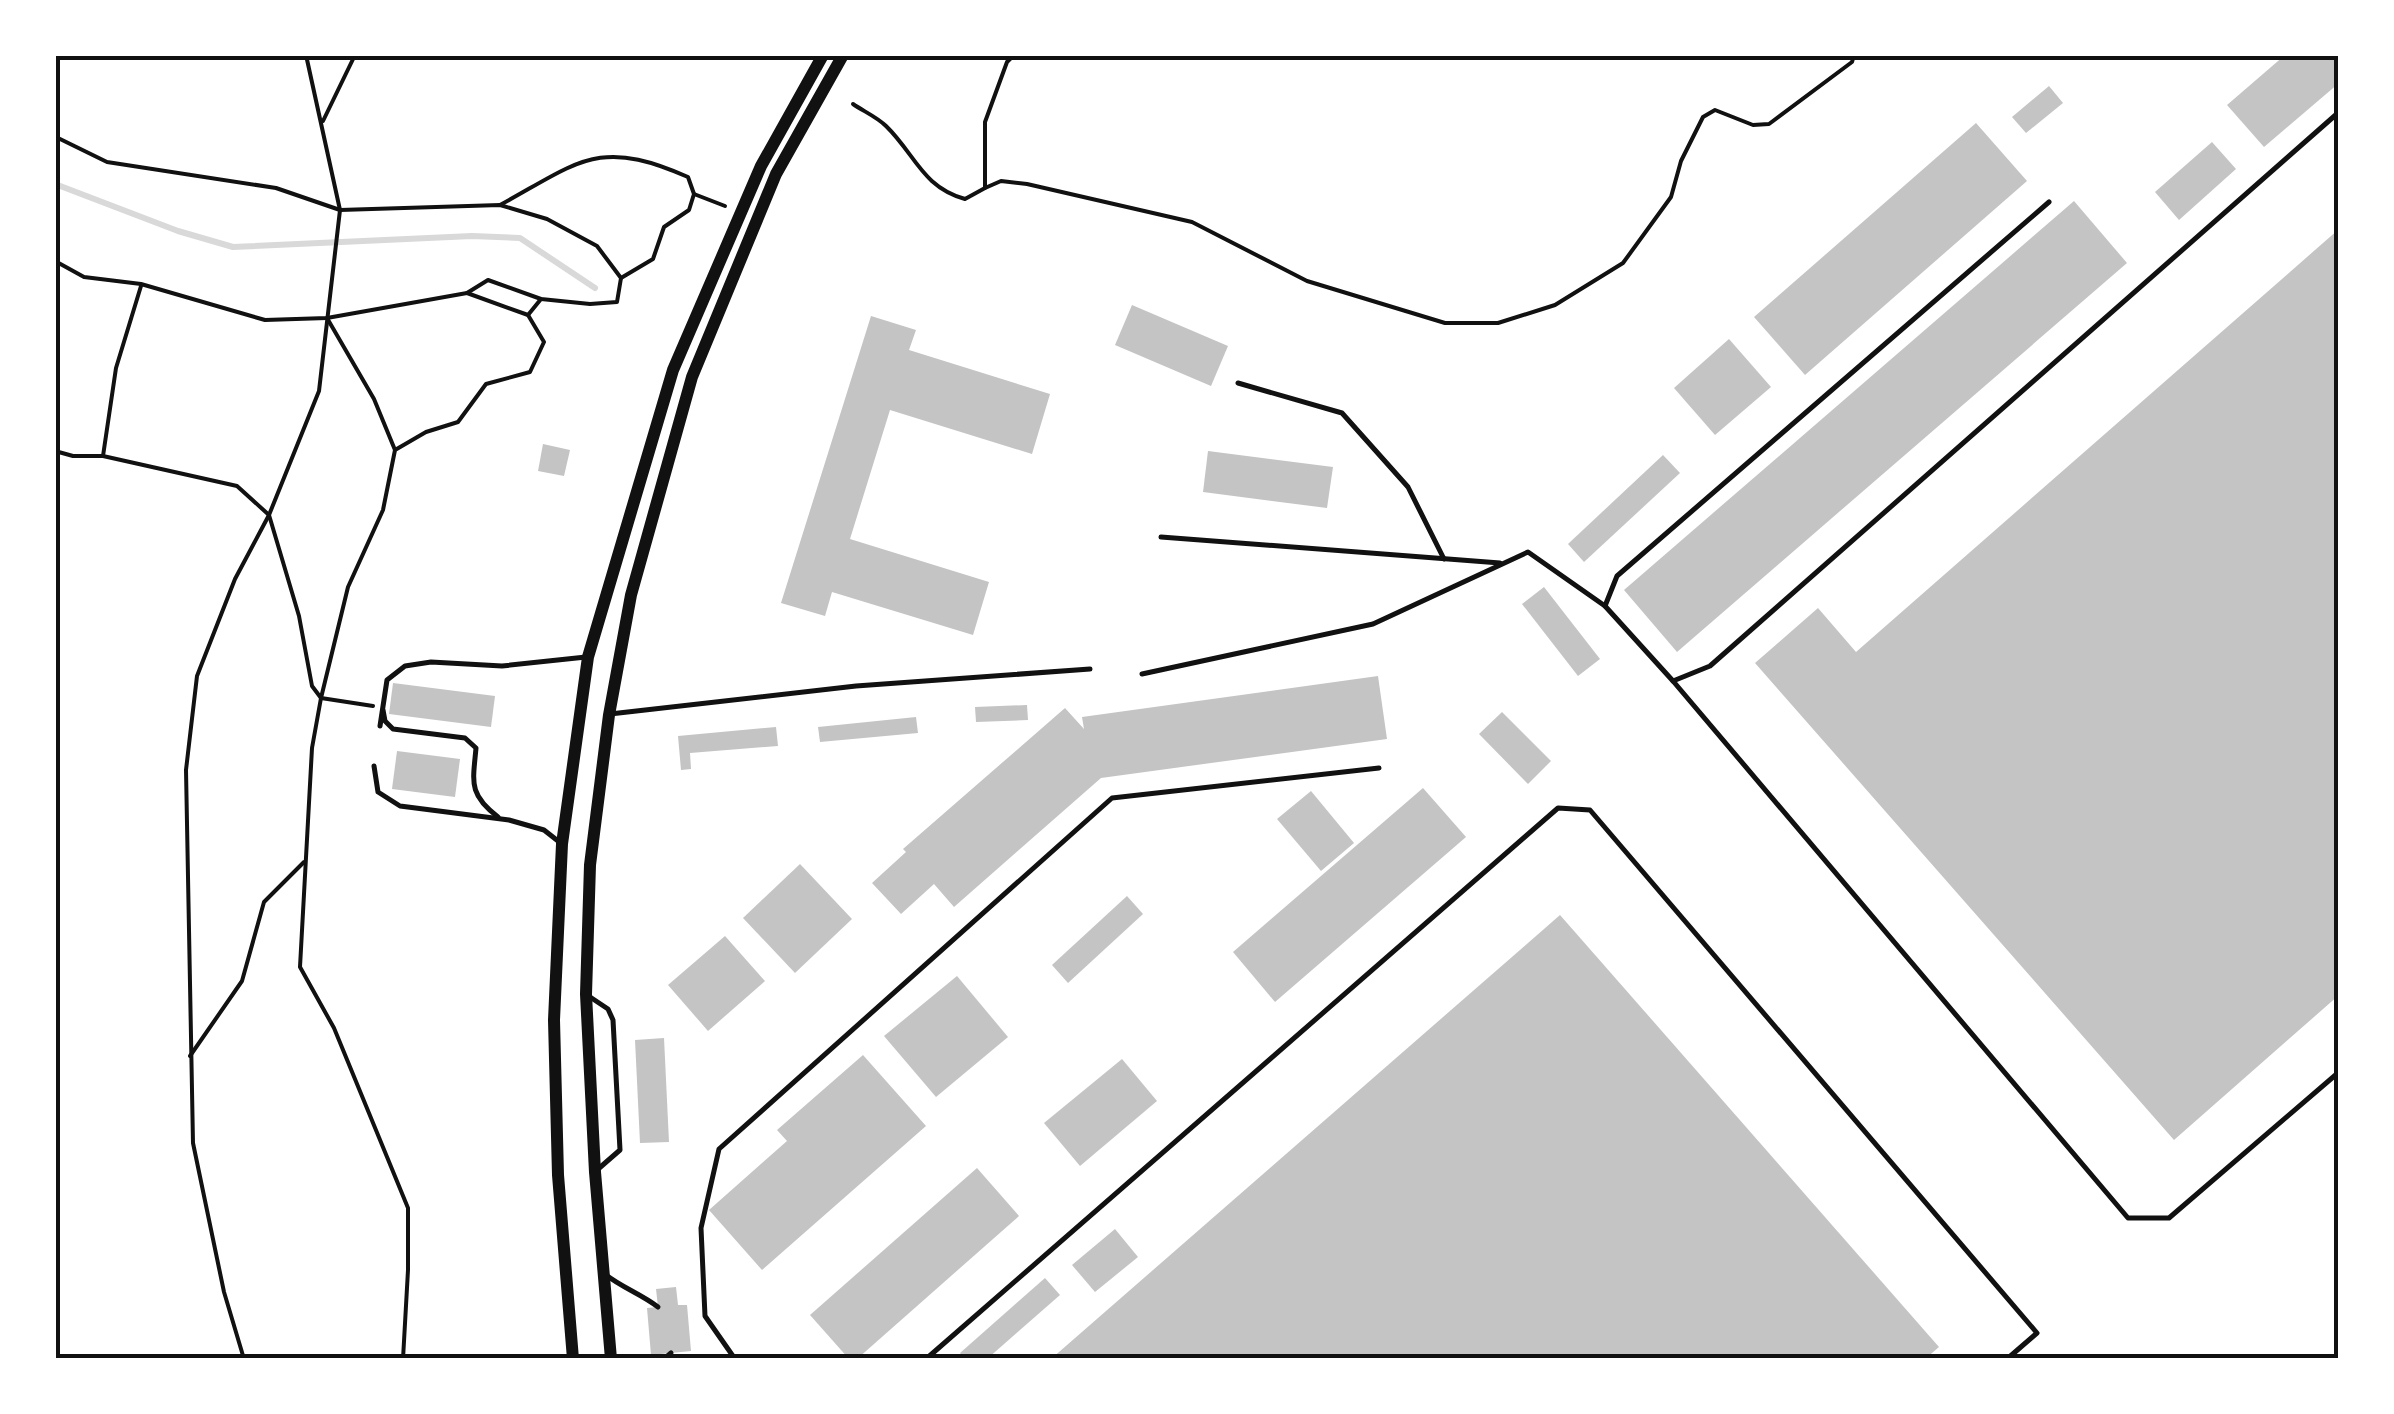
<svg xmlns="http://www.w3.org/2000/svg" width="2394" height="1414" font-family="Helvetica,sans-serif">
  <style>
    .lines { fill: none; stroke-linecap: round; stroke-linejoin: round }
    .stream { stroke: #d9d9d9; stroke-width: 6 }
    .building { fill: #c4c4c4 }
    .path { stroke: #111; stroke-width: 4 }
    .service { stroke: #111; stroke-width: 5 }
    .secondary { stroke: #111; stroke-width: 12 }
    .neatline { fill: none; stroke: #111; stroke-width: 4 }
  </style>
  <rect width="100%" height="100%" fill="#fff"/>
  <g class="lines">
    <path class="stream" d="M55,184L178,231L233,247L472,236L520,238L595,288"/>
  </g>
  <g class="building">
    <path d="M2285,55H2339V83L2264,147L2227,105Z"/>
    <path d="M2049,86L2063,103L2026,133L2012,117Z"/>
    <path d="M1976,123L2027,181L1805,375L1754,317Z"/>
    <path d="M2212,142L2236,169L2179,220L2155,192Z"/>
    <path d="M2074,201L2127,263L1677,652L1624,590Z"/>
    <path d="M2339,229V995L2174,1140L1755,663L1818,608L1856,652Z"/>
    <path d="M1132,305L1228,346L1211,386L1115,345Z"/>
    <path d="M871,316L916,330L909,350L1050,394L1032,454L890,410L850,539L989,582L973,635L832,592L825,616L781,603Z"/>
    <path d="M1729,339L1771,387L1715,435L1674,388Z"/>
    <path d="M543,444L570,450L564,476L538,471Z"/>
    <path d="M1208,451L1333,467L1327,508L1203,492Z"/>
    <path d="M1663,455L1680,473L1584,562L1568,544Z"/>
    <path d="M1544,587L1600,659L1578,676L1522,604Z"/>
    <path d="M1378,676L1387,739L1101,778L954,907L934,884L901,914L872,883L906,852L903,849L1065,708L1084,729L1082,717Z"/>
    <path d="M393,683L495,696L491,727L389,714Z"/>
    <path d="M1027,705L1028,720L976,722L975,707Z"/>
    <path d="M1502,712L1551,761L1528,784L1479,734Z"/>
    <path d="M916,717L918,733L820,742L818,727Z"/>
    <path d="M776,727L778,746L690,753L691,769L681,770L678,736Z"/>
    <path d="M397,751L460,759L455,797L392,789Z"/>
    <path d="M1423,788L1466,837L1275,1002L1233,952Z"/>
    <path d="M1311,791L1354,843L1321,871L1277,819Z"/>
    <path d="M800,864L852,919L795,973L743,918Z"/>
    <path d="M1127,896L1143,914L1068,983L1052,965Z"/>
    <path d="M1560,915L1939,1347L1925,1359H1051Z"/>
    <path d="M725,936L765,981L708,1031L668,985Z"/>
    <path d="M957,976L1008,1037L936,1097L884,1036Z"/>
    <path d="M664,1038L669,1142L640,1143L635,1040Z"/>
    <path d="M863,1055L926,1126L762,1270L709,1210L787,1141L777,1130Z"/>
    <path d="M1122,1059L1157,1101L1080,1166L1044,1123Z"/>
    <path d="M977,1168L1019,1216L857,1359H849L810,1315Z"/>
    <path d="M1115,1229L1138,1257L1095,1292L1072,1265Z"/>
    <path d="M1045,1278L1060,1295L987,1359H965L960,1353Z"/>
    <path d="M676,1287L678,1305H687L691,1351L651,1355L647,1308L658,1307L656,1289Z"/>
  </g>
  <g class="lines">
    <g class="path">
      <path d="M853,104C863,111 877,117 886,126C915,154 922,187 965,199L985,188V122L1007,62L1014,55"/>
      <path d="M323,121L355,55"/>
      <path d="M55,132L58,138L107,162L276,188L340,210L500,205L547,219L597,246L621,278L617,302L590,304L541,299L488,280L467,293L327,318L265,320L141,284L84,277L55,261"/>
      <path d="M985,188L1001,181L1027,184L1192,222L1307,281L1445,323H1498L1555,305L1623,263L1671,197L1681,161L1703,117L1715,110L1753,125L1769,124L1852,62L1854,55"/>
      <path d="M694,194L725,206"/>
      <path d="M500,205C579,162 598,137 688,177L694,194L689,210L664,227L653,259L621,278"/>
      <path d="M528,315L541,299"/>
      <path d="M327,318L374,399L395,450"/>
      <path d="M55,451L73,456H103L237,486L269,515L299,616L312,686L321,698L373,706"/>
      <path d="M103,456L116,368L141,286"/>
      <path d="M190,1056L242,981L264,902L304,862"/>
      <path d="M244,1359L224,1292L193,1143L186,770L197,676L235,579L269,515L319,391L340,210L306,55"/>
      <path d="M403,1359L408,1270V1208L334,1028L300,967L312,748L321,698L348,587L383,510L395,450L426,432L458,422L486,384L530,372L544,342L528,315L467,293"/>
    </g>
    <g class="service">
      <path d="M2049,202L1617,576L1605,606L1673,681L1710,666L2339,112"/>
      <path d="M1238,383L1342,413L1408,487L1444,559"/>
      <path d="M1161,537L1500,563"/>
      <path d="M1142,674L1373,624L1528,552L1605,606"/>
      <path d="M1673,681L2128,1218H2169L2339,1072"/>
      <path d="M383,710L385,721L393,729L465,738L476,748C473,782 468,794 498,817"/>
      <path d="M610,714L856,686L1090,669"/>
      <path d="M380,726L387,680L405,666L431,662L502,666L586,657"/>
      <path d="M374,766L378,792L400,806L509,820L544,830L558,841"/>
      <path d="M590,997L608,1009L613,1020L620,1150L597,1170"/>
      <path d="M606,1275C623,1288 641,1294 658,1307"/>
      <path d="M664,1359L671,1353"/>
      <path d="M735,1359L705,1316L701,1228L719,1149L1112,798L1379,768"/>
      <path d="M926,1359L1558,808L1590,810L2037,1333L2007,1359"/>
    </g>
    <g class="secondary">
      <path d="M573,1359L558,1175L554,1020L562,844L588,657L673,370L761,166L823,55"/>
      <path d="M611,1359L595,1172L586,994L590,865L609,715L631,595L692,377L776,174L843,55"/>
    </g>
  </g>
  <rect width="2394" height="1414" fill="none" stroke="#ffffff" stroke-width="115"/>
  <rect x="58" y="58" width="2278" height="1298" class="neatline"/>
</svg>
